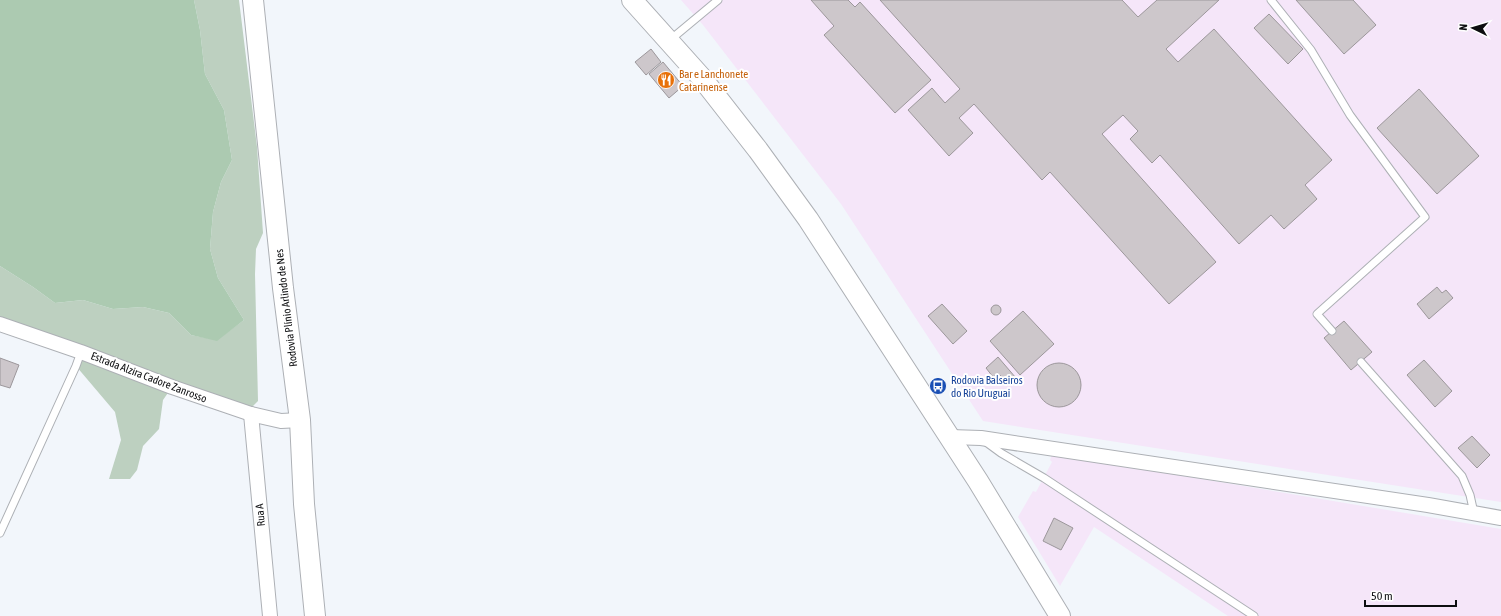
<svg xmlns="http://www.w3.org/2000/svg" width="1501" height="616" font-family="'Asap Condensed',sans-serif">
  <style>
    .industrial { fill: #f5e6f9 }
    .green { fill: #bdd0c0 }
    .forest { fill: #accab1 }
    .building { fill: #cdc7cb; stroke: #9c979b }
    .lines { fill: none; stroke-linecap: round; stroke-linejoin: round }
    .service-casing { stroke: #adb0b5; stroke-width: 9 }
    .minor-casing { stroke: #adb0b5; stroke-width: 16 }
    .secondary-casing { stroke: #adb0b5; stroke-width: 22 }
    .service { stroke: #fff; stroke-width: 7 }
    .minor { stroke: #fff; stroke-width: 14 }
    .secondary { stroke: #fff; stroke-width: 20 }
    .labels { text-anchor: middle; stroke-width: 4; stroke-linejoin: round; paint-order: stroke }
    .food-label { font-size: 11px; fill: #c56008; stroke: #fff; text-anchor: start }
    .street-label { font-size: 11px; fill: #0d0e10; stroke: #fff }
    .transit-label { font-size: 11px; fill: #164399; stroke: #fff; text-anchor: start }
  </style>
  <rect width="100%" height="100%" fill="#f2f6fb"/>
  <g class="industrial">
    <path d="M681,0H1501V502L983,421L841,204L703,25Z"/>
    <path d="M1052,454L1501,529V616H1228L1094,527L1060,586L1018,517L1033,491L1036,492L1052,462L1050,460Z"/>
  </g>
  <g class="green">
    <path d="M194,0H239L257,147L263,233L256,249L255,274L258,401L252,407L242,409L0,317V266L33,287L55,303L83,300L113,309L143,307L169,313L191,335L217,340L244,320L218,278L210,249L213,212L221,182L232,160L224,110L205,74L200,30Z"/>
    <path d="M81,352L172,387L163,400L159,429L143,446L137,470L130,479H109L121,440L115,412L76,366Z"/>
  </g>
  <path class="forest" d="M0,0H194L200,30L205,74L224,110L232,160L221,182L213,212L210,249L218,278L244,320L217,341L191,335L169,313L143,307L113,309L83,300L55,303L33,287L0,266Z"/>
  <g class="building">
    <path d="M811,0H848L855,7L860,2L931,80L895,113L824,35L834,26Z"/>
    <path d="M880,0H1122L1138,17L1157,0H1219L1166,49L1178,62L1214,29L1332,160L1305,185L1317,199L1284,229L1271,215L1239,244L1160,155L1152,163L1130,139L1138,131L1123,115L1102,134L1216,262L1169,304L1050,172L1042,180L974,104L959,118L973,133L949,156L908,110L932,88L945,103L960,89Z"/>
    <path d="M1296,0H1353L1376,25L1344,54Z"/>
    <path d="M1269,14L1303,49L1288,64L1254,28Z"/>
    <path d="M651,49L661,62L646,75L635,62Z"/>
    <path d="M663,62L683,86L669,98L649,74Z"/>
    <path d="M1419,89L1479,156L1437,194L1377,128Z"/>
    <path d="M1437,287L1442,293L1446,290L1453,298L1429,319L1417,304Z"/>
    <path d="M942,304L967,331L953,344L928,316Z"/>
    <circle cx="996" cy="310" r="5"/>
    <path d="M1023,311L1054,344L1020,375L990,341Z"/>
    <path d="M1344,321L1372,352L1351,370L1324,338Z"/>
    <path d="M998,357L1016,378L1009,385L998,373L993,377L986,368Z"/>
    <path d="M0,358L19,365L10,388L0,385Z"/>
    <path d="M1424,360L1452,391L1435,407L1407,375Z"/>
    <circle cx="1059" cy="385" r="22"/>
    <path d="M1472,436L1490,455L1477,468L1458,448Z"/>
    <path d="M1054,518L1073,528L1061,550L1043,541Z"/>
  </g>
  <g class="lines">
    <g class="service-casing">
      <g id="service">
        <path d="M1271,0L1311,50L1350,115L1425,217L1317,314L1332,331"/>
        <path d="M670,40L718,0"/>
        <path d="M1361,362L1462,476L1470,495L1474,513"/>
        <path d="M986,442L1001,453L1044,478L1254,616"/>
        <path d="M0,533L76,366L81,352"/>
      </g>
    </g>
    <g class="minor-casing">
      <g id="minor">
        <path d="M0,324L81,352L172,387L251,414L281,421L300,420"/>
        <path d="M251,414L270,616"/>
        <path d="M950,437L981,438L1428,505L1501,518"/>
      </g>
    </g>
    <g class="secondary-casing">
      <g id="secondary">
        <path d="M253,0L283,288L300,420L304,504L315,616"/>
        <path d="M632,0L701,77L758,150L808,219L978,481L1060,616"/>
      </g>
    </g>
    <use href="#service" class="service"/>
    <use href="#minor" class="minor"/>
    <use href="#secondary" class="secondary"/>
  </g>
  <defs>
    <g id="restaurant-disc" transform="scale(0.9)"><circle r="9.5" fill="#e8710a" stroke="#fff"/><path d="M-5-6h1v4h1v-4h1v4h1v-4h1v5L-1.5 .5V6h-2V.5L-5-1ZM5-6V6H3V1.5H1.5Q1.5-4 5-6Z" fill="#fff"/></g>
    <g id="bus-disc" transform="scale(0.9)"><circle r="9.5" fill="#1a4fb4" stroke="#fff"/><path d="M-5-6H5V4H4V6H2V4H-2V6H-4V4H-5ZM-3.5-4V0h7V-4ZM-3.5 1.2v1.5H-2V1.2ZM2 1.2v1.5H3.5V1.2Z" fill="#fff"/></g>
  </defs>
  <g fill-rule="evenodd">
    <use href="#restaurant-disc" x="666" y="80"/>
    <use href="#bus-disc" x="938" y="386"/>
  </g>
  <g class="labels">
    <g class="food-label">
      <text x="679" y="78">Bar e Lanchonete<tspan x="679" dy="13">Catarinense</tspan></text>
    </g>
    <g class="street-label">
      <text transform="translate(286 308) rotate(-97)" y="4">Rodovia Plínio Arlindo de Nes</text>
      <text transform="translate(149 377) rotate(21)" y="4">Estrada Alzira Cadore Zanrosso</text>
      <text transform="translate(260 515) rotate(-95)" y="4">Rua A</text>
    </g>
    <g class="transit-label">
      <text x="951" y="384">Rodovia Balseiros<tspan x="951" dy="13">do Rio Uruguai</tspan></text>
    </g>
  </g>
  <g transform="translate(1473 28) rotate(275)" stroke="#ffffff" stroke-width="3" paint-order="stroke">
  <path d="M0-3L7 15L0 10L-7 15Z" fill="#0d0e10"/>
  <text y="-6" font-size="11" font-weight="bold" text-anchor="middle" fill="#0d0e10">N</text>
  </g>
  <path d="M1365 600v6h91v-6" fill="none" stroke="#0d0e10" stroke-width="2"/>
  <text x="1371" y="600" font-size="12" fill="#0d0e10" stroke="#ffffff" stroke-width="3" paint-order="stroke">50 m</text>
</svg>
